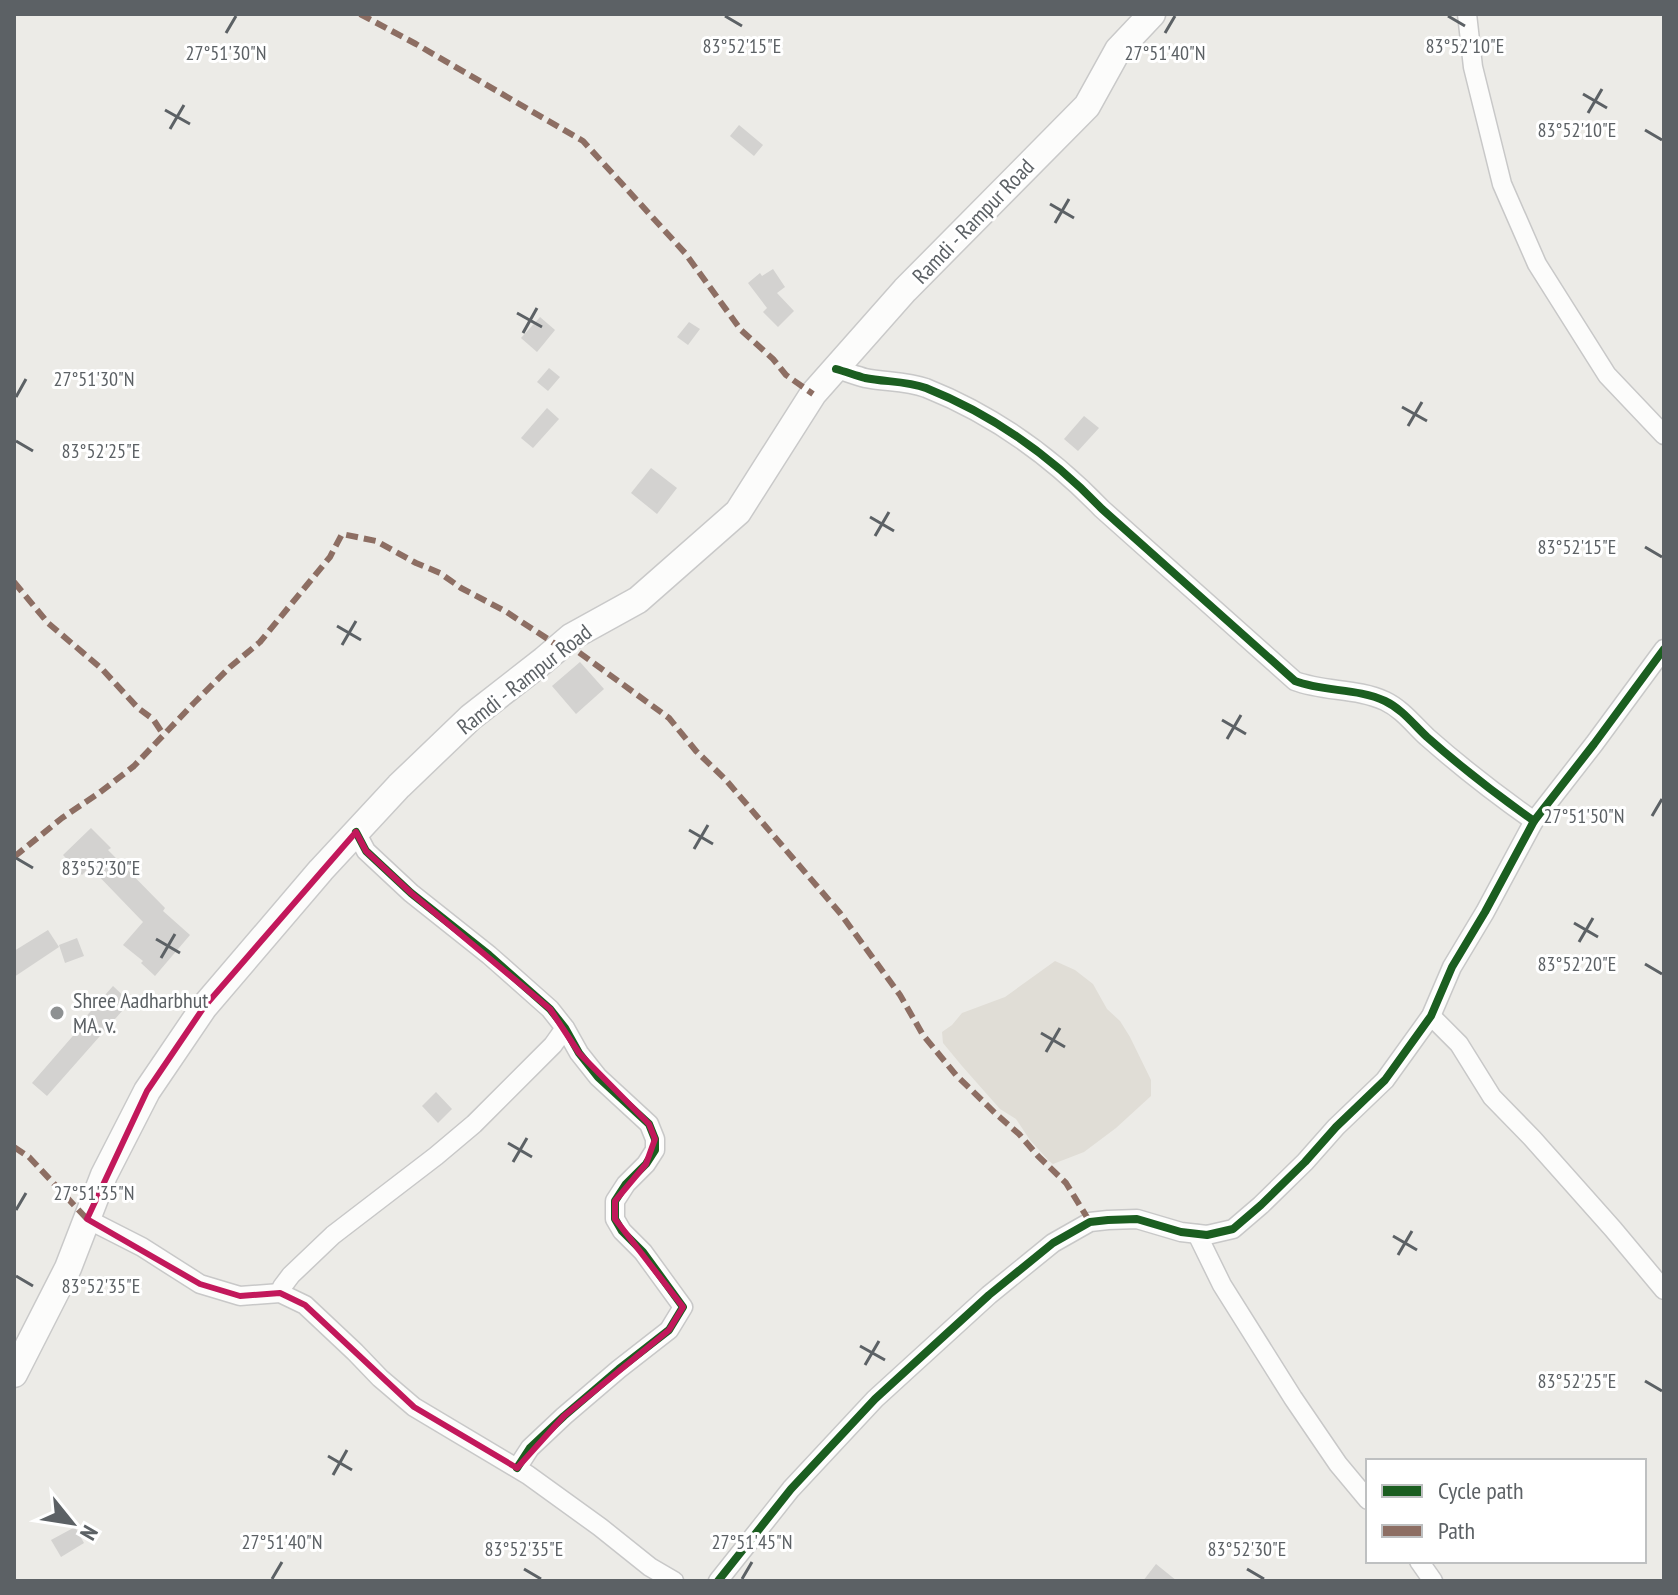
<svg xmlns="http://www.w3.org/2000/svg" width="1678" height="1595" font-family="'PT Sans Narrow',sans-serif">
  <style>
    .education { fill: #e0ddd6 }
    .building { fill: #d3d2d0 }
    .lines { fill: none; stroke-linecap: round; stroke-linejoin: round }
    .minor-casing { stroke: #c8c8c8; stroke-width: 21 }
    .secondary-casing { stroke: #c9c9c9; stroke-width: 29 }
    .minor { stroke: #fcfcfb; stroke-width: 18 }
    .secondary { stroke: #fcfcfb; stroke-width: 26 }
    .quiet { stroke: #8d6e63; stroke-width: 6; stroke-dasharray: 12 6; stroke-linecap: butt }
    .cycleway-casing { stroke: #fff; stroke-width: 13 }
    .cycleway { stroke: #1b5e20; stroke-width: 8 }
    .marked { fill: none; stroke: #c2185b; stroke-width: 6; stroke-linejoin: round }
    .ticks { fill: none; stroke: #5c6165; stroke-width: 3 }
    .poi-dot { fill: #8e9192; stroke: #fff; stroke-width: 3 }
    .labels { text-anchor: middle; stroke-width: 6; stroke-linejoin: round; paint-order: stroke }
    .street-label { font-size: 22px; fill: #5c6165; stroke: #fff }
    .poi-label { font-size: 22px; fill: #5c6165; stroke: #fff; text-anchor: start }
    .ticks-label { font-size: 20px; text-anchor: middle; fill: #5c6165; stroke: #fff; stroke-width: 6; stroke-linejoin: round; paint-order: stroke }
  </style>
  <rect width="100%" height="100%" fill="#ecebe7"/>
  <path class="education" d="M1055,961L1075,970L1093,984L1107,1009L1120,1021L1130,1037L1151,1080V1096L1116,1128L1084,1152L1053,1164L1049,1161L1030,1140L1016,1119L1000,1109L962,1066L943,1043L942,1032L952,1025L962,1013L1005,997Z"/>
  <g class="building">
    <path d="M739,125L763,145L754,156L730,136Z"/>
    <path d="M773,269L785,287L777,293L794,311L778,327L763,312L767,308L748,283L760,273L762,276Z"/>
    <path d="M540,317L555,330L537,352L521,338Z"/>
    <path d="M689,322L700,329L688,345L677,337Z"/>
    <path d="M549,368L560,377L548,391L537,382Z"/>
    <path d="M547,408L559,419L533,448L521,438Z"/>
    <path d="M1084,416L1099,428L1078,451L1064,439Z"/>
    <path d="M651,468L677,488L657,514L631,493Z"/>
    <path d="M580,662L604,689L576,714L552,686Z"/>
    <path d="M91,828L111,848L108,850L165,908L163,911L190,935L155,976L141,963L143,961L123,945L143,922L90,867L82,875L63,855Z"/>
    <path d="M48,930L59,947L14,977V951Z"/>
    <path d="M77,938L84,956L65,963L59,945Z"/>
    <path d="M113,986L130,1002L47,1096L32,1083L85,1022L83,1020Z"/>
    <path d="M436,1092L452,1109L438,1123L422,1106Z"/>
    <path d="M75,1527L84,1543L61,1557L51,1540Z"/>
    <path d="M1156,1564L1177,1581H1143Z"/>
  </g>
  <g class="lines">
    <g class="minor-casing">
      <g id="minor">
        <path d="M1467,14L1473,67L1502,184L1537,264L1607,375L1664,435"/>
        <path d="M836,369C846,372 855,375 865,378C885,382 907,381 926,388C994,415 1052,457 1102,509L1295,681C1324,692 1357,688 1385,701C1402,709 1414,725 1427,737C1461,767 1497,795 1534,821L1594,744L1664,649"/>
        <path d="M356,832L366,851L411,893L489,955L550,1009L565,1028L579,1053L598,1077L649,1124L655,1139V1150L646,1164L626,1184L615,1201V1219L622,1231L643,1252L683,1307L669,1330L619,1369L564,1416L530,1448L517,1468"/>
        <path d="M1431,1016L1459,1044L1492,1097L1532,1138L1613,1229L1664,1290"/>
        <path d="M87,1219L142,1247L200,1284L240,1296L280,1293L305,1305L355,1352L380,1378L414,1407L528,1475L600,1527L650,1567L674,1581"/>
        <path d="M1197,1234L1222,1285L1293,1398L1338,1464L1368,1500"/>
        <path d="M282,1287L291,1275L333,1235L436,1156L474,1124L553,1045L565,1028"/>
        <path d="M1419,1561L1433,1581"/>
        <path d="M718,1581L791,1489L875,1399L989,1295L1053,1243L1090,1222L1108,1220L1137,1219L1181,1232L1207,1235L1233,1229L1261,1205L1305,1162L1336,1127L1385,1080L1431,1016L1452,967L1485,912L1534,821"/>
      </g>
    </g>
    <g class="secondary-casing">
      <path id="secondary" d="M14,1374L68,1268L104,1175L147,1091L204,1007L321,870L399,786L471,717L544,660L571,637L638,600L738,512L813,394L905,290L1087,106L1118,50L1152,14"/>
    </g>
    <use href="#minor" class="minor"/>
    <use href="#secondary" class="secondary"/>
    <g class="quiet">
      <path d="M360,14L416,44L583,141L685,253L741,330L773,359L786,375L813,394"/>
      <path d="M14,582L48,623L102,669L138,708L153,719L163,734"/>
      <path d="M571,637L577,651L669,718L696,751L725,779L840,913L900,995L923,1035L956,1075L996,1114L1019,1134L1038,1156L1066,1183L1090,1222"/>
      <path d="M14,857L62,818L99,793L134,766L194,703L230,667L260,642L330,557L342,534L376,541L416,563L440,573L461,588L505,611L560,647"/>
      <path d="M14,1147L29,1157L87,1219"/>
    </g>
    <g class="cycleway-casing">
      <g id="cycleway">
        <path d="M836,369C846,372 855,375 865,378C885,382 907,381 926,388C994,415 1052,457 1102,509L1295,681C1324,692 1357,688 1385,701C1402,709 1414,725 1427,737C1461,767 1497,795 1534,821L1594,744L1664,649"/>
        <path d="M356,832L366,851L411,893L489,955L550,1009L565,1028L579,1053L598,1077L649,1124L655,1139V1150L646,1164L626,1184L615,1201V1219L622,1231L643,1252L683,1307L669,1330L619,1369L564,1416L530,1448L517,1468"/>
        <path d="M718,1581L791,1489L875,1399L989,1295L1053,1243L1090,1222L1108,1220L1137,1219L1181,1232L1207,1235L1233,1229L1261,1205L1305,1162L1336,1127L1385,1080L1431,1016L1452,967L1485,912L1534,821"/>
      </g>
    </g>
    <use href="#cycleway" class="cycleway"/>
  </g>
  <path class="marked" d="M356,832L366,851L411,893L550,1009L579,1053L649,1124L655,1139L646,1164L615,1201V1219L683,1307L669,1330L564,1416L517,1468L414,1407L305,1305L280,1293L240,1296L200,1284L87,1219L147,1091L204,1007Z"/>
  <path class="ticks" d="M725,16L742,26M1448,16L1465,26M226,33L236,16M1165,33L1175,16M1583,94L1607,108M165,110L190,124M1588,113L1602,89M170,129L184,105M1645,130L1662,140M1050,204L1074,218M1055,223L1069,199M517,313L542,327M523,333L537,308M16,397L26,379M1402,407L1427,421M1408,426L1422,402M16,441L33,451M870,517L894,531M875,536L889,512M1645,547L1662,557M337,626L361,640M342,645L356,621M1222,720L1246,734M1227,739L1241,715M1652,816L1662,799M689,830L713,844M694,849L708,825M16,858L33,868M1574,923L1598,937M156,939L180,953M1579,942L1593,918M161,958L175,934M1645,964L1662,974M1041,1033L1065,1047M1046,1052L1060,1028M508,1143L532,1157M513,1162L527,1138M16,1210L26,1193M1393,1236L1417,1250M1398,1255L1412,1231M16,1276L33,1286M860,1346L885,1360M865,1365L879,1341M1645,1381L1662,1391M328,1456L352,1470M333,1475L347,1450M524,1569L541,1579M1247,1569L1264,1579M272,1579L282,1562M742,1579L752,1562"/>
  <circle class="poi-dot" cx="57" cy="1013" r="8"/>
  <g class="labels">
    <g class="street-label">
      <text transform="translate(973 221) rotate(-46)" y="8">Ramdi - Rampur Road</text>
      <text transform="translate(524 679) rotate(-38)" y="8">Ramdi - Rampur Road</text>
    </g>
    <g class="poi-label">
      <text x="73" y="1008">Shree Aadharbhut<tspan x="73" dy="25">MA. v.</tspan></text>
    </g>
  </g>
  <g class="ticks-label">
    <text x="742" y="53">83°52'15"E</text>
    <text x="1465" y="53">83°52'10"E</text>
    <text x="226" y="60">27°51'30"N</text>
    <text x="1165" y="60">27°51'40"N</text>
    <text x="1577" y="137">83°52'10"E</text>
    <text x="94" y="386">27°51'30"N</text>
    <text x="101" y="458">83°52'25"E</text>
    <text x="1577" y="554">83°52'15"E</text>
    <text x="1584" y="823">27°51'50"N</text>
    <text x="101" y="875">83°52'30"E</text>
    <text x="1577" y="971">83°52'20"E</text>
    <text x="94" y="1200">27°51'35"N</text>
    <text x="101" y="1293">83°52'35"E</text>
    <text x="1577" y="1388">83°52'25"E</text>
    <text x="282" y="1549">27°51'40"N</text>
    <text x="752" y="1549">27°51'45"N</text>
    <text x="524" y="1556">83°52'35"E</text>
    <text x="1247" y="1556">83°52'30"E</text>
  </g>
  <rect width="1678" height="1595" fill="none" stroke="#5c6165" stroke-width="32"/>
  <rect x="1366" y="1459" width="280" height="104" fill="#ffffff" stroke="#bec0c1" stroke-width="2"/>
  <rect x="1382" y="1485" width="40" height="12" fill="#1b5e20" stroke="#bec0c1" stroke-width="2"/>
  <text x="1438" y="1499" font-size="24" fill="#5c6165">Cycle path</text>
  <rect x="1382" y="1525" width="40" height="12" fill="#8d6e63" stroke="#bec0c1" stroke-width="2"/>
  <text x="1438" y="1539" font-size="24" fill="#5c6165">Path</text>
  <g transform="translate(72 1523) rotate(120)" stroke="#ffffff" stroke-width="6" paint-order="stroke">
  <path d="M0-6L14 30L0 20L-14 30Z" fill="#5c6165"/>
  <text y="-12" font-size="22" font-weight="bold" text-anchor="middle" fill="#5c6165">N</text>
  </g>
</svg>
